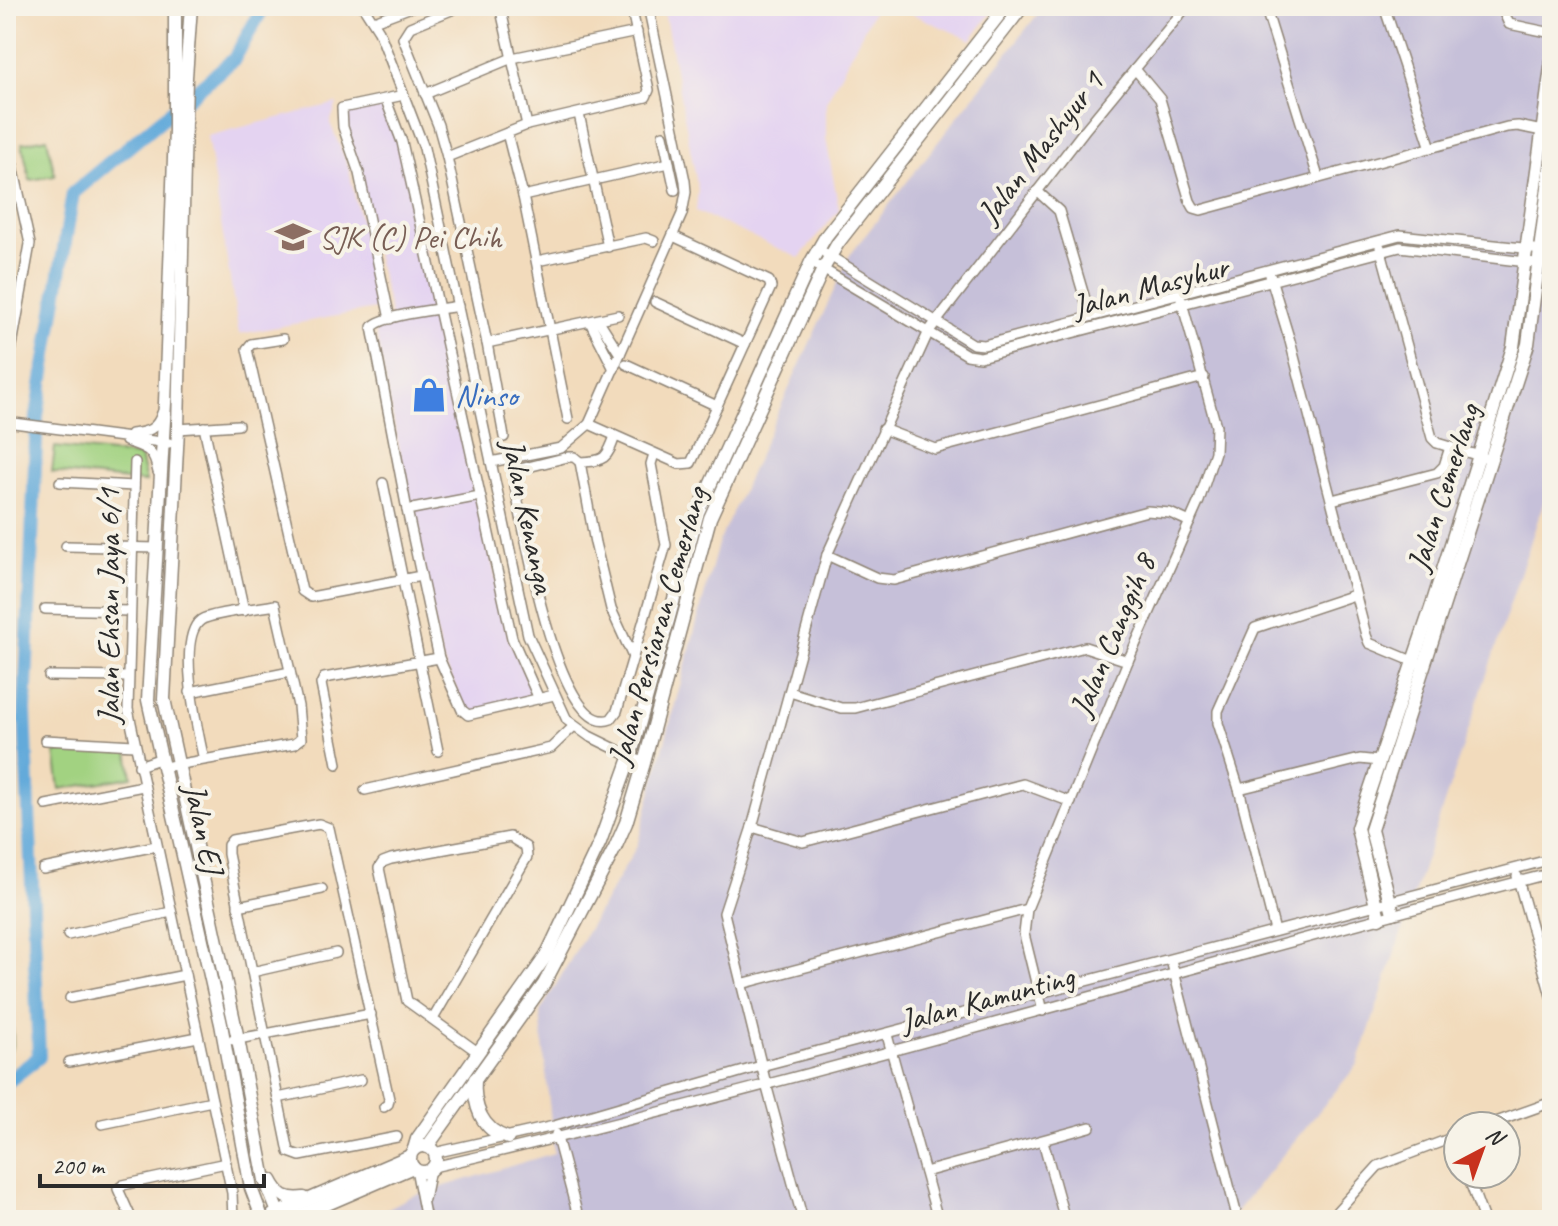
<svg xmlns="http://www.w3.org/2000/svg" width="1558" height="1226" font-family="Caveat,sans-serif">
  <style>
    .built { fill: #e4d3f1 }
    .industrial { fill: #c6c0d9 }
    .green { fill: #a2d281; stroke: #667e56; stroke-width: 2 }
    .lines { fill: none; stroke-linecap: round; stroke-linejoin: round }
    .river { stroke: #64aada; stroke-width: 14 }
    .minor-casing { stroke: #8e8374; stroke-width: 12 }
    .major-casing { stroke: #8e8374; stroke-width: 15 }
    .minor { stroke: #fff; stroke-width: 9 }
    .major { stroke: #fff; stroke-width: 12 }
    .labels { text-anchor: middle; stroke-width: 8; stroke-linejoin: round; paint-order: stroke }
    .street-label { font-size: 32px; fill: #2b2b2b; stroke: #f7f3e8 }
    .education-label { font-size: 32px; fill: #785e54; stroke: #f7f3e8; text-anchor: start }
    .shop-label { font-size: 32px; fill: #366cbe; stroke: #f7f3e8; text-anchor: start }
  </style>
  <rect width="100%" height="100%" fill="#f7f3e8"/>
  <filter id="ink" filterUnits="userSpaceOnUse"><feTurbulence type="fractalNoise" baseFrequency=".0125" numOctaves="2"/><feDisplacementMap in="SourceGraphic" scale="16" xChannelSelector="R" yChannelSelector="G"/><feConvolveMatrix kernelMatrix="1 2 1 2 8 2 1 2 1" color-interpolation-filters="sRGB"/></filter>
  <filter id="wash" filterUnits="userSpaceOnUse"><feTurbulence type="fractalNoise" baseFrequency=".006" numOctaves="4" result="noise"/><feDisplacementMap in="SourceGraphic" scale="32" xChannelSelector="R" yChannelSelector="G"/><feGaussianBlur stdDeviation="1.8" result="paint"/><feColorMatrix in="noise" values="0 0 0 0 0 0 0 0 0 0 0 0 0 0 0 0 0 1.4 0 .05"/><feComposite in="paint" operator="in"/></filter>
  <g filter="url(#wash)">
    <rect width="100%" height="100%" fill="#f2dbbc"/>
    <g class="built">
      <path d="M663,6H876L826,102V138L839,210L799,258L696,211L698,189Z"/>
      <path d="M894,6H996L971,40Z"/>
      <path d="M337,103L330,123L348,166L380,308L239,334L207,136Z"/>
      <path d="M384,103L400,143L509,639L535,696L472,713L466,709L441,656L375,328L392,321L346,127L345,109Z"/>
    </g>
    <path class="industrial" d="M1044,6H1552V477L1358,1064L1229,1220H365L412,1196L554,1153L540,1012L637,846L718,544L850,255Z"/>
    <g class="green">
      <path d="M47,138L55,176L30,180L22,143Z"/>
      <path d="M55,447L140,456L146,482L52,472Z"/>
      <path d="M128,751L132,777L60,789L55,752Z"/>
      <path d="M6,894L13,1045L6,1058Z"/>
    </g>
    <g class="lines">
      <path class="river" d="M6,1083L39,1057L25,711L37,416L73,193L234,59L264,6"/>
    </g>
  </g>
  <g filter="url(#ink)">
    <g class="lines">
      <g class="minor-casing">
        <g id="minor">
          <path d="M363,6L379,31L424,148L528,635L567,720L589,736L644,763"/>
          <path d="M461,6L410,27L403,38L438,125L447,157L487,343L504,437"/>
          <path d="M500,6L527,125"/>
          <path d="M1265,6L1318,177"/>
          <path d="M1384,6L1431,148"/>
          <path d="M1501,6L1509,24L1552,33"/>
          <path d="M374,21L414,6"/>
          <path d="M1135,69L1160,99L1190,201L1194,208L1201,210L1507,127L1518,126L1552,133"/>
          <path d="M425,94L512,58L637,32"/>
          <path d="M386,100L402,142L512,638L539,699"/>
          <path d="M579,114L608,247"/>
          <path d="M507,133L523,196L568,419"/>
          <path d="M6,134L30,244L6,379"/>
          <path d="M663,135L675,190"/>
          <path d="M447,157L527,125L646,97L649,90L631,6"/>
          <path d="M1037,191L1059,211L1090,316"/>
          <path d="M523,196L669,163"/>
          <path d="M1380,247L1432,438L1437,443L1483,457"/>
          <path d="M825,253L973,344L984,345L1400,235L1552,251"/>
          <path d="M537,261L646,238L654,241"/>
          <path d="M811,262L967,355L980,357L1400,247L1552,265"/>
          <path d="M1270,275L1290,341L1366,635L1369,643L1417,663"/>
          <path d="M655,302L745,344"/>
          <path d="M390,319L359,173L343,127L342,108L404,95"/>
          <path d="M597,321L601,324L620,354"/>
          <path d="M590,322L614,369"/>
          <path d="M283,339L251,344L247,349L302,591L311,597L421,576"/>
          <path d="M487,343L618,315"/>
          <path d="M626,364L717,406"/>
          <path d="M6,422L169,443"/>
          <path d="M589,424L679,464L691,463L771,287L769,281L673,236"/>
          <path d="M204,427L244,611"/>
          <path d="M178,429L238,425"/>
          <path d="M883,429L935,449L1204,377"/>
          <path d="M131,434C147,432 157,430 162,413"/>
          <path d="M615,436C607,459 605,461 580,462L574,457H568L516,470L513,475C520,510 557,740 611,719L617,711L666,545L651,464L654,454"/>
          <path d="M126,441C147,449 153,448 158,472"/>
          <path d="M135,462L128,709L232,1193L233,1220"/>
          <path d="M491,462L561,448L589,424L682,214L686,192L685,181L648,6"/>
          <path d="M580,462L595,543L611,609L633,657"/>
          <path d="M60,482L134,486"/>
          <path d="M383,483L438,751"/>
          <path d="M480,496L407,510L439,658L462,710L468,715L554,695"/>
          <path d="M1332,500L1437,473L1444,466L1450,447"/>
          <path d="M407,510L372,327C385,314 438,310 458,306"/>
          <path d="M66,546L158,548"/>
          <path d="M827,555L877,578L894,580L1147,511L1170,513L1190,522"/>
          <path d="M45,609L130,611"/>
          <path d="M49,676L128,677"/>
          <path d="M190,692L290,672"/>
          <path d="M790,692L841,708H855L1085,647L1128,661"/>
          <path d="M45,740L134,745"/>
          <path d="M337,764L321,684L324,678L439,658"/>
          <path d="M139,766L162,758"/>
          <path d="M164,767L294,744L301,739L298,706L275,605C260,608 211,613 201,620C176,638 198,733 204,760"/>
          <path d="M1239,789L1360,759L1379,761"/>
          <path d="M365,790L551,748L574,726"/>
          <path d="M46,805L143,786"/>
          <path d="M752,827L803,842L1023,784L1071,802"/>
          <path d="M43,869L156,846"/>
          <path d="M1517,876L1552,999"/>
          <path d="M238,906L322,889"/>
          <path d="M1275,931L1239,789L1218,723V711L1255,628L1354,595"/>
          <path d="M68,935L171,912"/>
          <path d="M1171,960L1238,1220"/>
          <path d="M252,972L336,953"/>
          <path d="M741,984L1027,909"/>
          <path d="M70,998L185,975"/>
          <path d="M1043,1011L1024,934L1027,909L1128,661L1199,501L1215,452L1216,426L1181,299"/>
          <path d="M433,1019L527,857L526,847L510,837L391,859L383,862L379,868L407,1001L479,1053"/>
          <path d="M887,1035L938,1220"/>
          <path d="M233,1040L371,1014"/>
          <path d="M69,1062L198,1037"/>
          <path d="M278,1098L361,1080"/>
          <path d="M384,1107L388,1104L389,1099L329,828L319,824L232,840L228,845V854L289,1152L300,1156L397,1137"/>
          <path d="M102,1124L212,1101"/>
          <path d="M1485,1126L1552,1102"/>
          <path d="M556,1134L579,1220"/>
          <path d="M1043,1141L1065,1220"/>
          <path d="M434,1153L554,1126L761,1066L1552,859"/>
          <path d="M433,1167C809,1081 1178,968 1552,873"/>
          <path d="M416,1169L426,1220"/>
          <path d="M925,1172L1090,1127"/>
          <path d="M1467,1174L1484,1220"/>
          <path d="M424,1199L430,1169"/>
          <path d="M132,1220L118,1189L123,1185L226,1163"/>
          <path d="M803,1220L766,1084L724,913L752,827L827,555L929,331L1084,131L1187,6"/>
          <path d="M1329,1220L1378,1166L1454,1137"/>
        </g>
      </g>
      <g class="major-casing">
        <g id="major">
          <path d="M175,6V130L165,403L148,700L221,1024L251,1188L263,1220"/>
          <path d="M191,6L186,77L178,429L164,699L238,1039L265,1180L281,1220"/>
          <path d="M1393,913L1371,830L1528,344L1552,156"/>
          <path d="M1379,918L1357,828L1431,608L1513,347L1552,60"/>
          <path d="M475,1079C473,1105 481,1130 508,1138"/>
          <circle cx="423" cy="1159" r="13"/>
          <path d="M427,1147L544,984L615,848L626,823L644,763L710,518L823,269L838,243L1023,6"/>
          <path d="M414,1149L417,1139L546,956L600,842L630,758L698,512L811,262L826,236L1006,6"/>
          <path d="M271,1180C279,1196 287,1200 304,1198"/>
          <path d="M273,1215L410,1156"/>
          <path d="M290,1220L413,1167"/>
        </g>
      </g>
      <use href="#minor" class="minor"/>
      <use href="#major" class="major"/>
    </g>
  </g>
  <defs>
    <g id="school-bare" transform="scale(2.76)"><path d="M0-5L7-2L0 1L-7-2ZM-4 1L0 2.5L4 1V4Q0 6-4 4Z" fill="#8d6e63" stroke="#f7f3e8" stroke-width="2.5" paint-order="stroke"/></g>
    <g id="shop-bare" transform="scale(2.76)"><path d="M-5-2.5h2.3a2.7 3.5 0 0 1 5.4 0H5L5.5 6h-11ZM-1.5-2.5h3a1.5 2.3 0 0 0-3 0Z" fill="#3f7fe0" stroke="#f7f3e8" stroke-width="2.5" paint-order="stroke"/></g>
  </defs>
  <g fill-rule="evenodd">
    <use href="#school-bare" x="293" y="237"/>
    <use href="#shop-bare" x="429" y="395"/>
  </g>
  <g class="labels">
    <g class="street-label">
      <text transform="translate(1040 147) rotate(-52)" y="11">Jalan Mashyur 1</text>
      <text transform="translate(1150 286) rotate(-15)" y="11">Jalan Masyhur</text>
      <text transform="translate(1443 487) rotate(-72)" y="11">Jalan Cemerlang</text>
      <text transform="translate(529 516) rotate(78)" y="11">Jalan Kenanga</text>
      <text transform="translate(108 606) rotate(-90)" y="11">Jalan Ehsan Jaya 6/1</text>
      <text transform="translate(657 626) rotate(-74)" y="11">Jalan Persiaran Cemerlang</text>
      <text transform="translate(1112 635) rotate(-67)" y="11">Jalan Canggih 8</text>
      <text transform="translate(204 828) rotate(78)" y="11">Jalan EJ</text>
      <text transform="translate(987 998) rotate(-15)" y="11">Jalan Kamunting</text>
    </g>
    <g class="education-label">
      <text x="319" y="248">SJK (C) Pei Chih</text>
    </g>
    <g class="shop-label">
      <text x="455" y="406">Ninso</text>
    </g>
  </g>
  <rect width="1558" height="1226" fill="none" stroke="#f7f3e8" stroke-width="32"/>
  <g transform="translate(1482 1150) rotate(41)"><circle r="38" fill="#f7f3e8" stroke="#a5a39c" stroke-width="2"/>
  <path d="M0-6L14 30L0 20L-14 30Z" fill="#c8321e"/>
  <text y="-12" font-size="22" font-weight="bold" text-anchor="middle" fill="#2b2b2b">N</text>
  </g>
  <path d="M40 1174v12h224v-12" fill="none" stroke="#2b2b2b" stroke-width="4"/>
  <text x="52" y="1174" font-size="24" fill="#2b2b2b" stroke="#f7f3e8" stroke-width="6" paint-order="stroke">200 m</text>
</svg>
